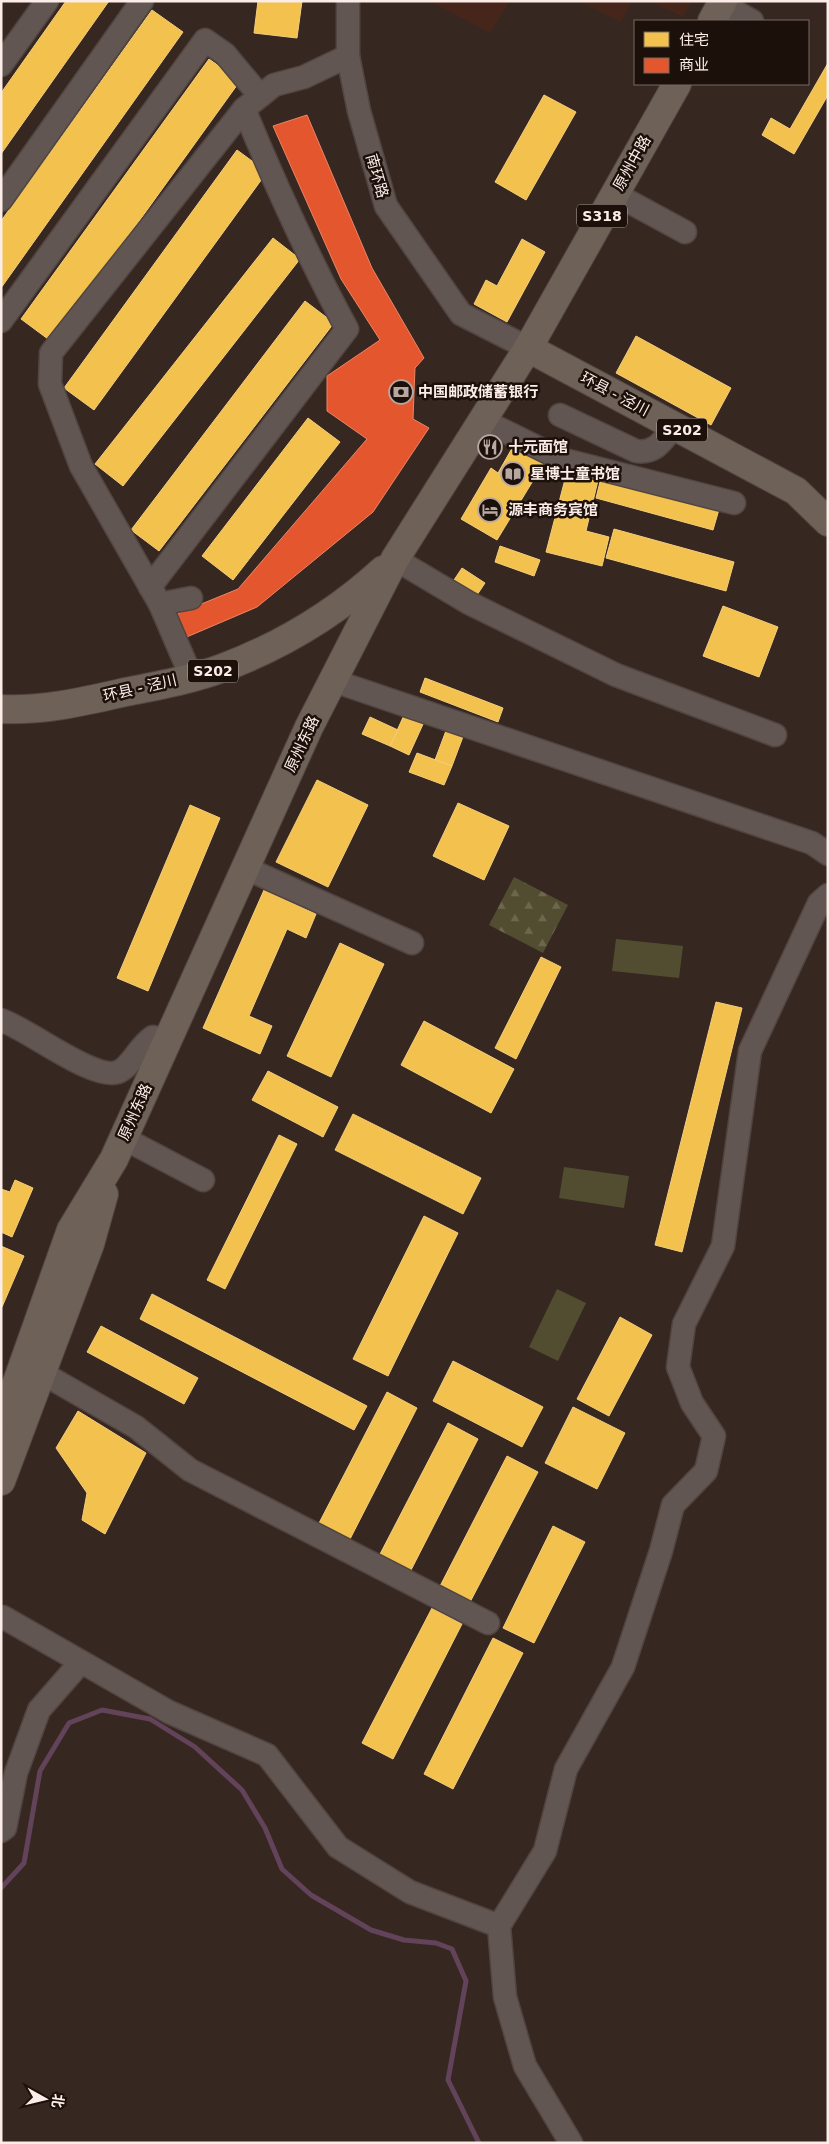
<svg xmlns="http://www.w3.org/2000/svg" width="829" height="2144" font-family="'DejaVu Sans','Noto Sans SC',sans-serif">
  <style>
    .built { fill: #46261b }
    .grass { fill: #524d30 }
    .forest { fill: url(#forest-firs) }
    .homes { fill: #f2c14e; stroke: #f5ce7c }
    .shops { fill: #e4572e; stroke: #ec8466 }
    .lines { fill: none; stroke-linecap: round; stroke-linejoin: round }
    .stream { stroke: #624359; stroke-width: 5 }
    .minor-casing { stroke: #524541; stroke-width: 25 }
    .major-casing { stroke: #524541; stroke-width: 30 }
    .minor { stroke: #615651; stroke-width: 22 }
    .major { stroke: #6e6158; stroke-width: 28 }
    .labels { text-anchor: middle; stroke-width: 5; stroke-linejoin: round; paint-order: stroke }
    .shield { fill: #1c100b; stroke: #baaba6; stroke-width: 1 }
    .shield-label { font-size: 14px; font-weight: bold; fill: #fdede8 }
    .street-label { font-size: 15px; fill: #fdede8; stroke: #1c100b }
    .poi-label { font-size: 15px; font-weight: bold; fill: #fdede8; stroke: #1c100b; text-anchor: start }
  </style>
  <defs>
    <pattern id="forest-firs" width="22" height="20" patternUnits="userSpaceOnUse" patternTransform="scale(1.25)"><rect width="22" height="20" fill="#524d30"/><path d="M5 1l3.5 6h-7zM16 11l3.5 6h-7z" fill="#6c674e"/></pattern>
  </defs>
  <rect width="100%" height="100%" fill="#362721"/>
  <g class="built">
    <path d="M429,1H510L490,33Z"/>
    <path d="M578,1H632L621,22Z"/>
    <path d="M650,1H692L683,17Z"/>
  </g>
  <g class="grass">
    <path d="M616,939L683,946L679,978L612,971Z"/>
    <path d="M564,1167L629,1176L624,1208L559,1198Z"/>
    <path d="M557,1289L586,1303L558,1361L529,1347Z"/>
  </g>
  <path class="forest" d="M514,877L568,905L543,953L489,925Z"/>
  <g class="homes">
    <path d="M66,1H109L1,154V93Z"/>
    <path d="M258,1H302L297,38L254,33Z"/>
    <path d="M152,10L183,32L1,288V221Z"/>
    <path d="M209,59L240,81L52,342L21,319Z"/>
    <path d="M828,63V95L794,154L762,135L771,118L790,129Z"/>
    <path d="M544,95L576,112L526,200L495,182Z"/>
    <path d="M237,150L267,172L94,410L64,388Z"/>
    <path d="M273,238L300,259L123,486L95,464Z"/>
    <path d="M522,239L545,252L507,322L474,304L486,280L497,286Z"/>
    <path d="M305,301L334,323L159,551L131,530Z"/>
    <path d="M636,336L731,388L711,425L616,373Z"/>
    <path d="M308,418L340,442L233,580L202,556Z"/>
    <path d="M515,443L545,461L497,540L461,519L491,468L498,473Z"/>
    <path d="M569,464L600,472L586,531L609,537L602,566L546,552Z"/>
    <path d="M602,474L720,506L713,530L596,498Z"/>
    <path d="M614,529L734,562L726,591L606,558Z"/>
    <path d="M500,546L540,560L534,576L495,562Z"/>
    <path d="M462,568L485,583L473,601L450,586Z"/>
    <path d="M723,606L778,627L759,677L703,656Z"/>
    <path d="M425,678L503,708L498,722L420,692Z"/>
    <path d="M405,713L424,722L409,755L390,746Z"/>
    <path d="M370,717L398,730L390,746L362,734Z"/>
    <path d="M447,728L464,734L452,766L435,760Z"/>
    <path d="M417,753L452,766L444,785L409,772Z"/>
    <path d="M317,780L368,805L328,887L276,862Z"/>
    <path d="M458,803L509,826L484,880L433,856Z"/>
    <path d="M190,805L220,818L148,991L117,978Z"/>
    <path d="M264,890L316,914L306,938L287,929L249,1016L272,1026L260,1054L203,1028Z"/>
    <path d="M340,943L384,964L331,1077L287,1056Z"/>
    <path d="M541,957L561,967L516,1059L495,1048Z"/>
    <path d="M716,1002L742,1008L682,1252L655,1245Z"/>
    <path d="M424,1021L514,1069L491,1113L401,1065Z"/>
    <path d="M268,1071L338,1107L323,1137L252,1100Z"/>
    <path d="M353,1114L481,1178L463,1214L335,1150Z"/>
    <path d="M279,1135L297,1144L225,1289L207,1280Z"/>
    <path d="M15,1180L33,1188L12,1237L1,1232V1189L10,1192Z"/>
    <path d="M424,1216L458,1233L388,1376L353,1359Z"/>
    <path d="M1,1246L24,1256L2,1307H1Z"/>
    <path d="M152,1294L367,1406L354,1430L140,1319Z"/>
    <path d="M620,1317L652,1335L609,1416L577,1399Z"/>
    <path d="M101,1326L198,1378L184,1404L87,1352Z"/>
    <path d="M453,1361L543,1407L522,1447L433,1401Z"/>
    <path d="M387,1392L417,1408L348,1543L317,1527Z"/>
    <path d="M573,1407L625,1433L597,1489L545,1463Z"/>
    <path d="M78,1411L146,1453L105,1534L82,1520L87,1493L56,1448Z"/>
    <path d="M448,1423L478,1439L409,1574L378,1558Z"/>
    <path d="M507,1456L538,1472L468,1606L438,1590Z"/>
    <path d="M553,1526L585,1542L534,1643L503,1628Z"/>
    <path d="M432,1608L462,1624L393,1759L362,1743Z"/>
    <path d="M493,1638L523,1653L453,1789L424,1774Z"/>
  </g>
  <path class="shops" d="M307,115L372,268L424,358L415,368L413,419L429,428L373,512L257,607L182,639L172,616L238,589L367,439L327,411V376L380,340L341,279L273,126Z"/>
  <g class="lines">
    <path class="stream" d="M1,1888L24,1863L40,1771L69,1723L102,1710L150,1719L195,1747L242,1790L265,1828L282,1869L311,1895L371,1930L404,1940L436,1943L452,1949L466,1981L448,2080L479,2143"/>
    <g class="minor-casing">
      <g id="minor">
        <path d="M348,1V56L359,111L386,206L461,314L528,348"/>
        <path d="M722,4L752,21"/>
        <path d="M1,65L47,1"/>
        <path d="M615,194L685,232"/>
        <path d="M1,200L142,1"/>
        <path d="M1,321L205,40L225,54L260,96"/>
        <path d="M560,415L636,451C656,454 663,440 674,426"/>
        <path d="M482,420L561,459L734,503"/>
        <path d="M395,559L469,603L616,675L775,735"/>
        <path d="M150,587L347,329C308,257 275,184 244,109"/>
        <path d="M160,604L191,598"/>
        <path d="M191,676L160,604L81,466L50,384L51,353L244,109L274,85L304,77L348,56"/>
        <path d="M334,681L812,843L828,854"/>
        <path d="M245,868L412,943"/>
        <path d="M1,1020C28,1029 94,1081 118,1072C131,1067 138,1047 153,1037L167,1040"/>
        <path d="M123,1138L203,1180"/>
        <path d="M42,1373L136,1427L190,1470L488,1623"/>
        <path d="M3,1617L169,1712L267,1755L338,1847L410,1892L499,1926"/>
        <path d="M1,1831L5,1828L16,1773L39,1710L81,1662"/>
        <path d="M571,2143L525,2066L505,1997L499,1926L545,1851L566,1769L623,1667L661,1551L673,1505L706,1471L714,1436L692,1403L678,1367L684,1324L723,1246L750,1051L819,903L828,895"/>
      </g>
    </g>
    <g class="major-casing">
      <g id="major">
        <path d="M712,21L723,1"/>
        <path d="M528,348L796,491L828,522"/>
        <path d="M1,709C42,711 82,702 121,693C155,686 192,680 225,667C283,645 337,612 383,570"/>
        <path d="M1,1427L71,1230L114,1159L309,727L395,559L528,348L677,84"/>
        <path d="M1,1481L90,1244L104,1194"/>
      </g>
    </g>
    <use href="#minor" class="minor"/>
    <use href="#major" class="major"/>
  </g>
  <defs>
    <g id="bank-ring" transform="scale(1.25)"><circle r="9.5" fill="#1c100b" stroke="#b7a8a2" stroke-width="1.5"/><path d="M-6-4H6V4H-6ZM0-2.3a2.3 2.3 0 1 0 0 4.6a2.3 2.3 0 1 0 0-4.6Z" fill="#b7a8a2"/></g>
    <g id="restaurant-ring" transform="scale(1.25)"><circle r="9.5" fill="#1c100b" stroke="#b7a8a2" stroke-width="1.5"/><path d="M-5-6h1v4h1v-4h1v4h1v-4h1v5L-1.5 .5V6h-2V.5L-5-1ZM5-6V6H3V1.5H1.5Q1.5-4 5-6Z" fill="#b7a8a2"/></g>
    <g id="library-ring" transform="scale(1.25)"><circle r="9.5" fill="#1c100b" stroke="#b7a8a2" stroke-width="1.5"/><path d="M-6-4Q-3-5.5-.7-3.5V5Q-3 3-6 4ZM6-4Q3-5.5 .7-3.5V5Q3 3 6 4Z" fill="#b7a8a2"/></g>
    <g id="hotel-ring" transform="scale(1.25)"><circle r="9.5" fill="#1c100b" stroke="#b7a8a2" stroke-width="1.5"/><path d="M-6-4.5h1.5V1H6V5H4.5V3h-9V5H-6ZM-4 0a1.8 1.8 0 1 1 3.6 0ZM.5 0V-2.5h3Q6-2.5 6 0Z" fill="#b7a8a2"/></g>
  </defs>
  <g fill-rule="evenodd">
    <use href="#bank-ring" x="401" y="392"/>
    <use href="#restaurant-ring" x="490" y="447"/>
    <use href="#library-ring" x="513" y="474"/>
    <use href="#hotel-ring" x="490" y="510"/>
  </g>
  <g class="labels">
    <g class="shield">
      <rect x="577" y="204.5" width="50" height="23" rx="4"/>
      <rect x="657" y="418.5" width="50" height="23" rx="4"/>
      <rect x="188" y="659.5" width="50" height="23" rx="4"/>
    </g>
    <g class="shield-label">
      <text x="602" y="221">S318</text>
      <text x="682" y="435">S202</text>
      <text x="213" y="676">S202</text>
    </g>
    <g class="street-label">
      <text transform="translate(632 163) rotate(-61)" y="5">原州中路</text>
      <text transform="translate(377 176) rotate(74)" y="5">南环路</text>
      <text transform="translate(615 394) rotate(28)" y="5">环县 - 泾川</text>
      <text transform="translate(140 688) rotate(-13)" y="5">环县 - 泾川</text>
      <text transform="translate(302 744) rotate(-65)" y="5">原州东路</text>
      <text transform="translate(135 1112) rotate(-66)" y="5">原州东路</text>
    </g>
    <g class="poi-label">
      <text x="418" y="397">中国邮政储蓄银行</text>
      <text x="508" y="452">十元面馆</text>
      <text x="530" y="479">星博士童书馆</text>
      <text x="508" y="515">源丰商务宾馆</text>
    </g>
  </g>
  <rect width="829" height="2144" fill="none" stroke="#fdede8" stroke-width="5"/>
  <rect x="634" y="20" width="175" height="65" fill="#1c100b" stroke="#766863"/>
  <rect x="644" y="32" width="25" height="15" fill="#f2c14e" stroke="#766863"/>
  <text x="679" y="45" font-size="15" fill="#fdede8">住宅</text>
  <rect x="644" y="58" width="25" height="15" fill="#e4572e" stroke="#766863"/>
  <text x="679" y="70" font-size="15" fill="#fdede8">商业</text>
  <g transform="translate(45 2099) rotate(98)" stroke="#1c100b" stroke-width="4" paint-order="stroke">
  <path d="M0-4L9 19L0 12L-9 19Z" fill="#fdede8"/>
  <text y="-8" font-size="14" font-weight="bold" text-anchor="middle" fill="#fdede8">北</text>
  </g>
</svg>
